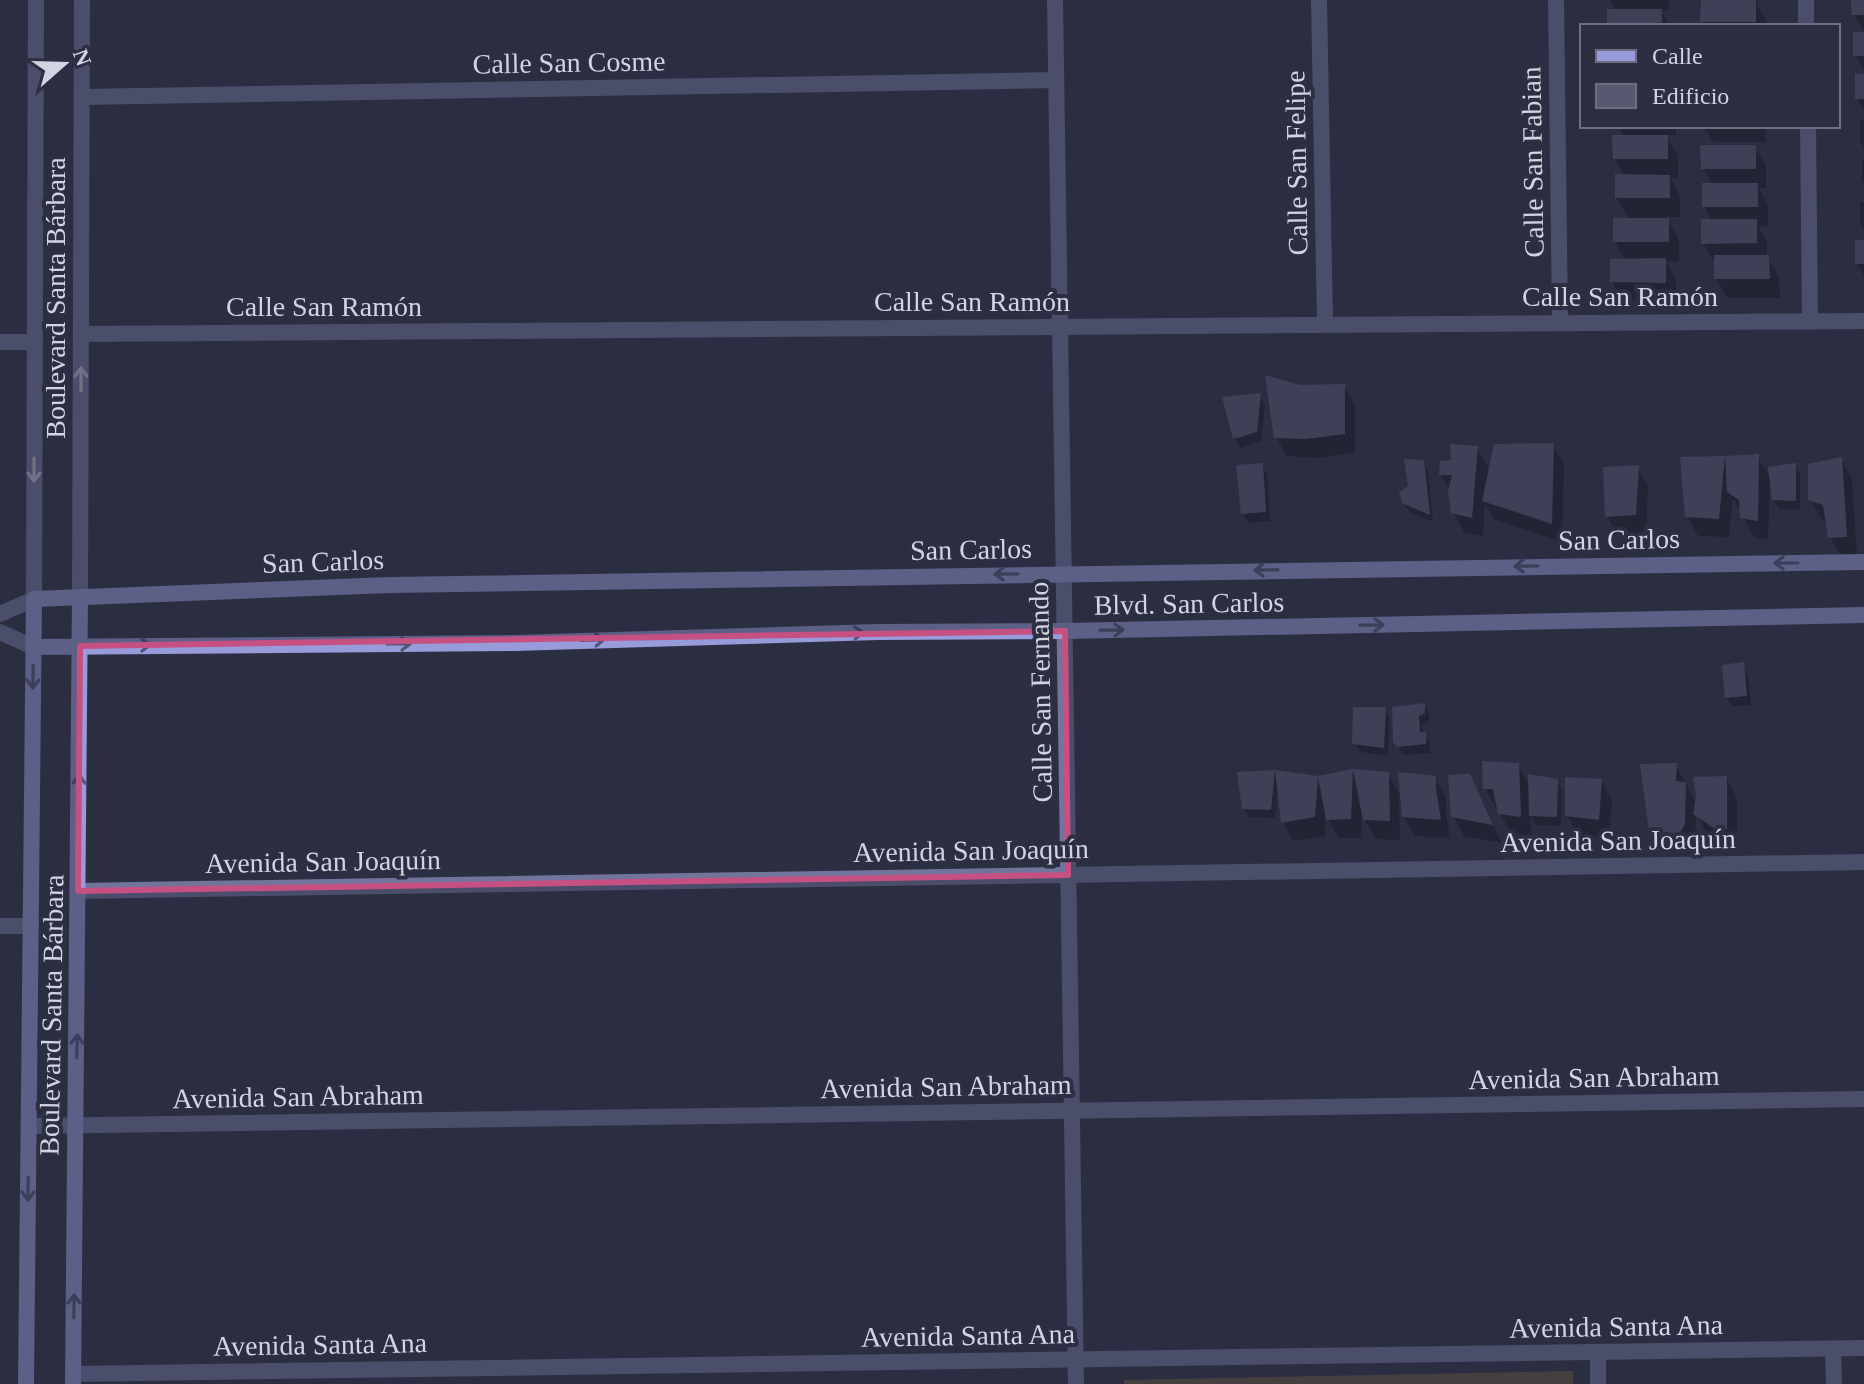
<svg xmlns="http://www.w3.org/2000/svg" width="1864" height="1384" font-family="'Times New Roman',serif">
  <style>
    .green { fill: #67553d }
    .shadow { fill: #0007 }
    .building { fill: #55586e }
    .lines { fill: none; stroke-linecap: round; stroke-linejoin: round }
    .street { stroke: #72759b; stroke-width: 16 }
    .secondary { stroke: #979bd9; stroke-width: 16 }
    .oneway { stroke: #c4c6d6 }
    .oneway2 { stroke: #515477 }
    .marked { fill: none; stroke: #c75083; stroke-width: 6; stroke-linejoin: round }
    .labels { text-anchor: middle; stroke-width: 8; stroke-linejoin: round; paint-order: stroke }
    .street-label { font-size: 28px; fill: #d2d4e1; stroke: #2c2e42 }
  </style>
  <rect width="100%" height="100%" fill="#2c2e42"/>
  <path class="green" d="M1573,1371V1384H1124V1380Z"/>
  <g class="shadow">
    <path d="M1610,0H1669V11H1661L1670,26H1609L1616,11Z"/>
    <path d="M1703,0H1763L1755,1L1766,20V26H1705L1702,22Z"/>
    <path d="M1853,0H1864V32L1854,14Z"/>
    <path d="M1864,34V70L1855,55Z"/>
    <path d="M1864,76V110L1857,98Z"/>
    <path d="M1860,119H1864V148L1860,141Z"/>
    <path d="M1618,126H1676V135H1666L1678,156V178H1670L1680,196V217H1666L1679,240V261H1665L1676,279L1675,301H1623L1612,282L1626,261L1615,242L1630,220L1617,198L1625,177L1615,159L1624,137Z"/>
    <path d="M1704,126H1765L1766,142H1713Z"/>
    <path d="M1755,147L1766,166V188H1758L1768,204V226H1758L1767,241V257L1779,276L1780,298H1727L1716,279L1714,262L1703,243L1712,221L1704,206L1712,185L1703,168Z"/>
    <path d="M1862,159H1864V183L1862,180Z"/>
    <path d="M1860,202H1864V230L1860,224Z"/>
    <path d="M1864,242V276L1857,264Z"/>
    <path d="M1344,386L1355,405V453L1318,458L1287,456L1276,437L1299,387Z"/>
    <path d="M1260,395L1265,404L1261,441L1240,448L1235,439L1225,399Z"/>
    <path d="M1552,445L1564,464L1562,542L1495,520L1485,503L1483,536L1464,532L1453,512L1450,490L1441,475L1453,462L1477,448L1490,471Z"/>
    <path d="M1757,456L1770,477L1768,540L1754,537L1733,498L1729,537L1698,536L1687,516L1682,459Z"/>
    <path d="M1841,459L1852,478L1857,556L1841,557L1830,537L1827,521L1821,519L1810,499Z"/>
    <path d="M1423,462L1428,471L1433,522L1409,512L1404,502Z"/>
    <path d="M1262,465L1267,474L1270,521L1248,523L1243,514Z"/>
    <path d="M1795,466L1800,474V510L1779,509L1774,500Z"/>
    <path d="M1637,467L1648,486L1646,534L1618,535L1607,516Z"/>
    <path d="M1743,665L1748,674L1751,705L1732,706L1727,698Z"/>
    <path d="M1424,705L1429,714V722L1422,725L1423,734L1430,743V753L1404,755L1394,741Z"/>
    <path d="M1385,709L1390,718L1388,756L1360,752L1354,743Z"/>
    <path d="M1518,765L1530,787L1557,781L1562,790L1561,826L1536,825L1530,814L1531,836L1512,833L1500,814L1499,808H1496L1485,788Z"/>
    <path d="M1676,765L1697,804L1726,778L1737,798V848H1728L1707,833L1696,815L1695,844L1690,853L1662,850L1651,830Z"/>
    <path d="M1353,771L1388,774L1401,796H1399L1400,840L1376,839L1362,815L1361,838H1339L1326,816L1325,836L1293,841L1282,822L1279,795H1277L1275,818L1249,817L1244,808L1275,772L1316,778L1319,786L1320,778Z"/>
    <path d="M1469,776L1480,796L1502,843L1464,836L1453,816Z"/>
    <path d="M1435,778L1446,798V810L1450,838L1415,836L1404,816Z"/>
    <path d="M1601,781L1612,800L1609,838L1578,835L1567,816Z"/>
  </g>
  <g class="building">
    <path d="M1701,0H1756V22H1700Z"/>
    <path d="M1851,0H1864V15H1852Z"/>
    <rect x="1607" y="9" width="55" height="17"/>
    <rect x="1853" y="32" width="11" height="24"/>
    <rect x="1855" y="74" width="9" height="25"/>
    <path d="M1612,135H1668V159H1613Z"/>
    <path d="M1700,145H1756V169H1701Z"/>
    <path d="M1615,174L1670,175V198H1615Z"/>
    <rect x="1702" y="183" width="56" height="24"/>
    <rect x="1613" y="218" width="56" height="24"/>
    <path d="M1701,219H1757V243L1701,244Z"/>
    <rect x="1855" y="240" width="9" height="24"/>
    <path d="M1714,255H1769L1770,279H1714Z"/>
    <path d="M1666,258V283L1610,282V259Z"/>
    <path d="M1265,375L1300,385L1345,384V434L1306,439L1274,438Z"/>
    <path d="M1261,393L1257,432L1233,439L1222,397Z"/>
    <path d="M1554,443L1552,524L1482,501L1494,444Z"/>
    <path d="M1450,444L1478,446L1472,518L1451,513L1448,491L1452,475H1439L1440,461L1451,460Z"/>
    <path d="M1759,454L1758,521L1740,518L1739,500L1727,492L1725,456Z"/>
    <path d="M1725,456L1719,519L1685,517L1680,457Z"/>
    <path d="M1842,457L1847,537L1828,538L1823,505L1808,500V464Z"/>
    <path d="M1404,459L1424,460L1430,515L1402,503L1399,492L1408,486Z"/>
    <path d="M1263,463L1266,512L1241,514L1236,465Z"/>
    <path d="M1796,463V501L1772,500L1768,467Z"/>
    <path d="M1639,465L1636,515L1605,517L1603,467Z"/>
    <path d="M1744,662L1747,696L1725,698L1722,665Z"/>
    <path d="M1425,703V713L1419,716L1420,732H1426V744L1397,747L1393,742L1392,707Z"/>
    <path d="M1353,707H1386L1384,748L1352,744Z"/>
    <path d="M1482,761L1519,763L1521,817L1498,814L1493,789H1483Z"/>
    <path d="M1677,763L1676,781L1686,782L1685,824L1679,835L1649,831L1640,764Z"/>
    <path d="M1353,769L1389,772L1390,821L1363,820L1353,769L1351,819L1326,820L1318,776L1315,817L1281,823L1275,770L1318,776Z"/>
    <path d="M1275,770L1271,810L1242,809L1237,772Z"/>
    <path d="M1398,772L1436,776V789L1441,820L1402,817Z"/>
    <path d="M1470,774L1493,825L1451,817L1448,775Z"/>
    <path d="M1528,774L1558,779L1557,817L1529,816Z"/>
    <path d="M1727,776V829H1715L1693,814L1696,796L1693,777Z"/>
    <path d="M1565,777L1602,779L1599,820L1565,816Z"/>
  </g>
  <g class="lines">
    <g class="street">
      <path d="M1055,0L1076,1384"/>
      <path d="M1319,0L1325,324"/>
      <path d="M1556,0L1560,323"/>
      <path d="M1806,0V26"/>
      <path d="M82,97L1056,80"/>
      <path d="M1808,126L1810,321"/>
      <path d="M81,334L1864,321"/>
      <path d="M0,342H35"/>
      <path d="M80,597L82,0"/>
      <path d="M0,614L34,599L36,0"/>
      <path d="M0,632L33,647"/>
      <path d="M78,891L1864,862"/>
      <path d="M0,926H31"/>
      <path d="M29,1126L1864,1099"/>
      <path d="M1833,1349L1834,1384"/>
      <path d="M1598,1352V1384"/>
      <path d="M73,1374L1864,1348"/>
    </g>
    <g class="secondary">
      <path d="M33,647L515,643L878,632L1065,631L1864,615"/>
      <path d="M26,1384L34,599L390,585L1864,562"/>
      <path d="M73,1384L80,597"/>
    </g>
  </g>
  <defs><path id="oneway-shaft" d="M-6 0H5M1.5-3L5.5 0L1.5 3" fill="none" stroke-width="1.6" stroke-linecap="round" stroke-linejoin="round" transform="scale(2)"/></defs>
  <g class="oneway">
    <use href="#oneway-shaft" transform="translate(81 379) rotate(-90)"/>
    <use href="#oneway-shaft" transform="translate(34 470) rotate(90)"/>
  </g>
  <g class="oneway2">
    <use href="#oneway-shaft" transform="translate(1786 563) rotate(180)"/>
    <use href="#oneway-shaft" transform="translate(1526 566) rotate(179)"/>
    <use href="#oneway-shaft" transform="translate(1266 570) rotate(179)"/>
    <use href="#oneway-shaft" transform="translate(1006 574) rotate(179)"/>
    <use href="#oneway-shaft" transform="translate(1372 625) rotate(-1)"/>
    <use href="#oneway-shaft" transform="translate(1112 630) rotate(-1)"/>
    <use href="#oneway-shaft" transform="translate(852 633) rotate(-2)"/>
    <use href="#oneway-shaft" transform="translate(593 640) rotate(-2)"/>
    <use href="#oneway-shaft" transform="translate(399 644)"/>
    <use href="#oneway-shaft" transform="translate(139 645)"/>
    <use href="#oneway-shaft" transform="translate(33 677) rotate(91)"/>
    <use href="#oneway-shaft" transform="translate(79 786) rotate(-89)"/>
    <use href="#oneway-shaft" transform="translate(77 1046) rotate(-89)"/>
    <use href="#oneway-shaft" transform="translate(28 1189) rotate(91)"/>
    <use href="#oneway-shaft" transform="translate(74 1306) rotate(-89)"/>
  </g>
  <path d="M0 0H1864V1384H0ZM1065,631L1068,875L78,891L80,646Z" fill="#2c2e42" fill-opacity=".55" fill-rule="evenodd"/>
  <path class="marked" d="M1065,631L1068,875L78,891L80,646Z"/>
  <g class="labels">
    <g class="street-label">
      <text transform="translate(569 62) rotate(-1)" y="10">Calle San Cosme</text>
      <text transform="translate(1532 162) rotate(-91)" y="10">Calle San Fabian</text>
      <text transform="translate(1296 163) rotate(-91)" y="10">Calle San Felipe</text>
      <text x="1620" y="306">Calle San Ramón</text>
      <text transform="translate(55 298) rotate(-90)" y="10">Boulevard Santa Bárbara</text>
      <text x="972" y="311">Calle San Ramón</text>
      <text x="324" y="316">Calle San Ramón</text>
      <text transform="translate(1619 539) rotate(-1)" y="10">San Carlos</text>
      <text transform="translate(971 549) rotate(-1)" y="10">San Carlos</text>
      <text transform="translate(323 561) rotate(-2)" y="10">San Carlos</text>
      <text transform="translate(1189 603) rotate(-1)" y="10">Blvd. San Carlos</text>
      <text transform="translate(1040 692) rotate(-91)" y="10">Calle San Fernando</text>
      <text transform="translate(1618 840) rotate(-1)" y="10">Avenida San Joaquín</text>
      <text transform="translate(971 850) rotate(-1)" y="10">Avenida San Joaquín</text>
      <text transform="translate(323 861) rotate(-1)" y="10">Avenida San Joaquín</text>
      <text transform="translate(51 1015) rotate(-89)" y="10">Boulevard Santa Bárbara</text>
      <text transform="translate(1594 1077) rotate(-1)" y="10">Avenida San Abraham</text>
      <text transform="translate(946 1086) rotate(-1)" y="10">Avenida San Abraham</text>
      <text transform="translate(298 1096) rotate(-1)" y="10">Avenida San Abraham</text>
      <text transform="translate(1616 1326) rotate(-1)" y="10">Avenida Santa Ana</text>
      <text transform="translate(968 1335) rotate(-1)" y="10">Avenida Santa Ana</text>
      <text transform="translate(320 1344) rotate(-1)" y="10">Avenida Santa Ana</text>
    </g>
  </g>
  <rect x="1580" y="24" width="260" height="104" fill="#2c2e42" stroke="#6e7082" stroke-width="2"/>
  <rect x="1596" y="50" width="40" height="12" fill="#979bd9" stroke="#6e7082" stroke-width="2"/>
  <text x="1652" y="64" font-size="24" fill="#d2d4e1">Calle</text>
  <rect x="1596" y="84" width="40" height="24" fill="#55586e" stroke="#6e7082" stroke-width="2"/>
  <text x="1652" y="104" font-size="24" fill="#d2d4e1">Edificio</text>
  <g transform="translate(64 64) rotate(70)" stroke="#2c2e42" stroke-width="6" paint-order="stroke">
  <path d="M0-6L14 30L0 20L-14 30Z" fill="#d2d4e1"/>
  <text y="-12" font-size="22" font-weight="bold" text-anchor="middle" fill="#d2d4e1">N</text>
  </g>
</svg>
